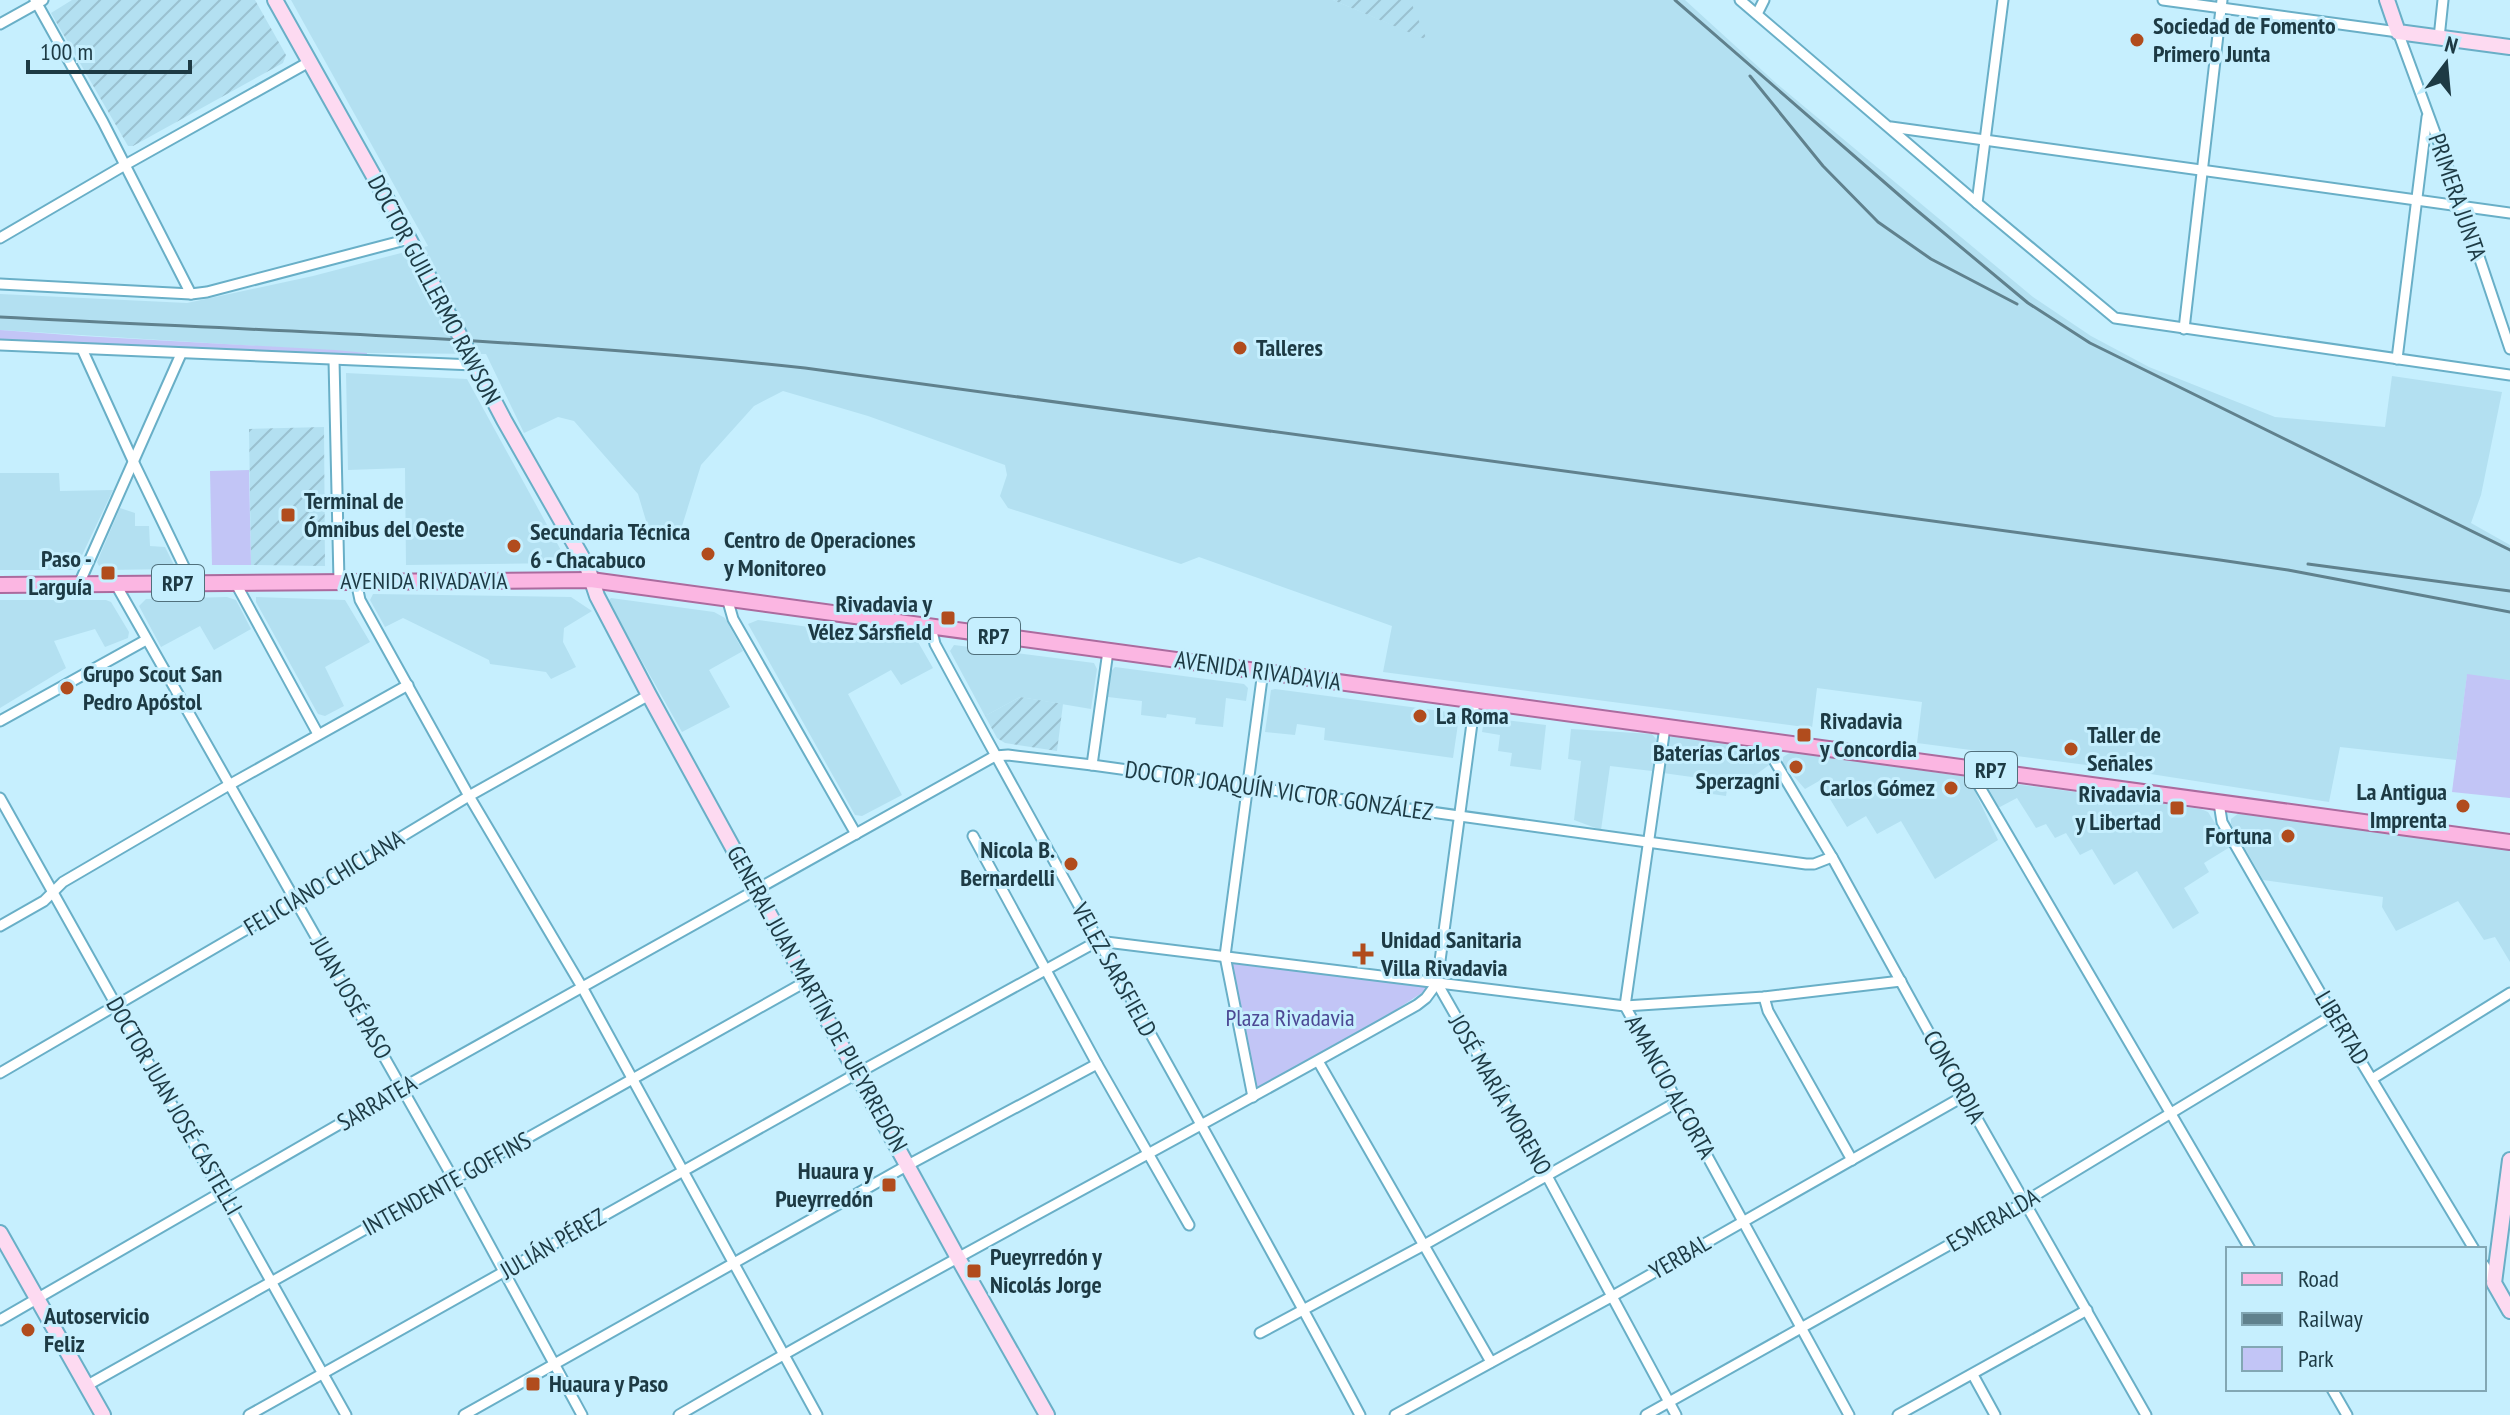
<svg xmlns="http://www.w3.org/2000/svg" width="2510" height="1415" font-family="'PT Sans Narrow',sans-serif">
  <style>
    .built { fill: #b3e0f1 }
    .industrial { fill: url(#industrial-furrows) }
    .green { fill: #c2c5f6 }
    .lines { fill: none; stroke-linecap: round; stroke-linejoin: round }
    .street-casing { stroke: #69afc7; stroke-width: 13 }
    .secondary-casing { stroke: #69afc7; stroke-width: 18 }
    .primary-casing { stroke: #ab6b9e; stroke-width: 18 }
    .street { stroke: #fff; stroke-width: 9 }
    .secondary { stroke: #fddaf1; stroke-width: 14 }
    .primary { stroke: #fbb6e2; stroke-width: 14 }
    .rail { stroke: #60818d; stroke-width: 3 }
    .poi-dot { fill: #b14c1d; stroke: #c6effe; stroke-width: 3 }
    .labels { text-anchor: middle; stroke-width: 6; stroke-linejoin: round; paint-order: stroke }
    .shield { fill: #c6effe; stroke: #50707c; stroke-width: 2 }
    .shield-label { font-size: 22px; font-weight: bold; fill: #1d3a44 }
    .poi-label { font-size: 24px; font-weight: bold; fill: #1d3a44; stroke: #c6effe; text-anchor: start }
    .street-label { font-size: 24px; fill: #1d3a44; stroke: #c6effe }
    .park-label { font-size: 24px; fill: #4c4894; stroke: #c6effe }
  </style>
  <defs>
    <pattern id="industrial-furrows" width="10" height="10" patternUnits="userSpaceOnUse" patternTransform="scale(2)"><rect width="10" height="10" fill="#b3e0f1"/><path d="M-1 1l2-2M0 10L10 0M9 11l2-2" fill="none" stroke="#9ac1d0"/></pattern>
  </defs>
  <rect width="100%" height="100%" fill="#c6effe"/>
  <g class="built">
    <path d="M291,0H1333L1426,39L1409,0H1685L1777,84L2033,297L2091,336L2149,367L2275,417L2385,427L2392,376L2502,392L2481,495L2471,523L2510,545V680L2467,675L2456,760L2340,747L2329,802L2125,770L1917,743L1922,702L1817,688L1812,728L1383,672L1392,626L1199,557L1181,564L1008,508L1000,496L1007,475L1005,465L868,416L783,391L754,406L701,465L678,539L656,531L647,524L638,494L574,421L558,417L524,433L486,354L367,353L0,330V294L187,303L313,276L428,246Z"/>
    <path d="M346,373L467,379L563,554L559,563L406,565L405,468L348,470Z"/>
    <path d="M0,473H59L60,491L113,490L75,570H0Z"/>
    <path d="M120,508L135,513V526H149L150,546L165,547L174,565L173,569L106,570L99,566L97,562Z"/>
    <path d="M373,594L571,597L592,611L564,628L563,642L576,667L551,679L546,672L490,664L489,660L403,618L385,627L370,600Z"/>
    <path d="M227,597L236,600L251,629L214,650L200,626L161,647L139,606L146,599Z"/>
    <path d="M256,597L345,600L370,642L325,667L344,706L325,716L318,714L256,602Z"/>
    <path d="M611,598L714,612L725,618L743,651L709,670L730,707L682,732L608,601Z"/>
    <path d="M0,600H106L111,602L129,632L128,638L105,647L95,629L54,641L66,668L0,708Z"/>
    <path d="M758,620L918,642L933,668L901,685L891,670L848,694L902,795L862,816L855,815L748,624Z"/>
    <path d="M954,645L1094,663L1097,669L1091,709L1020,697L985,716L950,651Z"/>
    <path d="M1115,667L1244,684L1248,688L1246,701L1226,698L1223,727L1195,724L1196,718L1167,714L1166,718L1141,715L1142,701L1108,697L1111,671Z"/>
    <path d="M1275,689L1456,713L1459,717L1453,758L1324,740L1325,728L1297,724L1295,735L1265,732L1271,690Z"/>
    <path d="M1488,718L1546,725L1541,770L1510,766L1512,753L1498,751L1500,735L1482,732L1484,720Z"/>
    <path d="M1571,729L1652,734L1656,739L1652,771L1610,766L1601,830L1574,820L1581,761L1568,759Z"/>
    <path d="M1672,736L1757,747L1761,750L1769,765L1742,785L1728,784L1726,796L1698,792L1699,778L1663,773L1668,740Z"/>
    <path d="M1791,752L1968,777L1998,840L1935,879L1901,821L1877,834L1866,816L1847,827L1819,781L1805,789L1783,764V757Z"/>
    <path d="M1992,781L2201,809L2208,812L2230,847L2204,863L2209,872L2184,888L2199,913L2173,929L2137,871L2114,885L2092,849L2080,855L2066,833L2055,838L2046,824L2036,828L2017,798L1998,808L1988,791Z"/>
    <path d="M2239,813L2510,850V962L2495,937L2484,940L2458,901L2396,931L2382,907L2383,897L2263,880L2231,824V819Z"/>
  </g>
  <g class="industrial">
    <path d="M72,0H255L286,55L283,63L133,146H128L51,13Z"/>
    <path d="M1333,0H1410L1427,40Z"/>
    <path d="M324,427L325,566L251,565L249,429Z"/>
    <path d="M1020,697L1063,704L1057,751L1005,743L997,738L985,716Z"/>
  </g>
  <g class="green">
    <path d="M0,330L82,336L335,350L367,353V355L0,340Z"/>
    <path d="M249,470L251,565H212L210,471Z"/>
    <path d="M2467,674L2510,680V798L2452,792Z"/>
    <path d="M1225,957L1437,983L1318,1061L1253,1097Z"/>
  </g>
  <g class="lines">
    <g class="street-casing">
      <g id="street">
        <path d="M35,0L103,122L191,294"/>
        <path d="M1740,0L1977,203L2115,318L2510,375"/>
        <path d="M2163,0L2398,32L2462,206L2510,349"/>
        <path d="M1757,14L1764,0"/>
        <path d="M0,24L43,0"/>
        <path d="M2439,38L2443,0"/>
        <path d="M1891,127L2510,213"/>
        <path d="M1977,203L2003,0"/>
        <path d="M0,238L125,165L309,62"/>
        <path d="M0,284L191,294L207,292L409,239"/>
        <path d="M2184,329L2222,0"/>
        <path d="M0,345L474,365"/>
        <path d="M82,349L134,463L192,583"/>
        <path d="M2397,359L2427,117"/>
        <path d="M334,360L339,581"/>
        <path d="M356,581L360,600L469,796L582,987L817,1415"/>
        <path d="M235,582L318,734"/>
        <path d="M115,583L454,1180L582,1415"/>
        <path d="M79,584L181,354"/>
        <path d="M727,598L733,619L856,834"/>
        <path d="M931,627L935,644C1074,902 1222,1156 1360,1415"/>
        <path d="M1475,701L1437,983L1547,1176L1676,1415"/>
        <path d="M0,721L146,640"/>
        <path d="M1665,727L1625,1006L1849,1415"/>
        <path d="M1762,740L1832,857L1964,1096L2146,1415"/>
        <path d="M1092,765L1108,651"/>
        <path d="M1979,768L1978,784L2250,1249"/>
        <path d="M0,798L346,1415"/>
        <path d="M2219,803L2222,822L2333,1015L2474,1249"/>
        <path d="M973,836L1097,1064L1189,1225"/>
        <path d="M0,926L44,901L63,882L229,785L408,685"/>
        <path d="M1764,997L1768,1011L1852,1160"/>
        <path d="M1318,1061L1491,1362"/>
        <path d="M0,1073L295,901L469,796L649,695"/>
        <path d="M2372,1079L2510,993"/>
        <path d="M1253,1097L1225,956L1263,671"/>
        <path d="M2484,1265L2494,1283"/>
        <path d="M0,1320L402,1088L995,756L1008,755L1092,765L1806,864H1814L1832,857"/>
        <path d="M1260,1333L1424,1245L1677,1102"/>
        <path d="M1973,1375L1995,1415"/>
        <path d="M86,1386L807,981"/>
        <path d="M2332,1389L2347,1415"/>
        <path d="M249,1415L856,1074L1098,941L1625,1006L1764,997L1901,981"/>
        <path d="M464,1415L908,1165L1097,1064"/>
        <path d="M679,1415C922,1273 1172,1144 1417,1005L1426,998L1437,983"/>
        <path d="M1395,1415L1611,1297L1964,1096"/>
        <path d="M1646,1415L2006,1213L2333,1015"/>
        <path d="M1898,1415L2087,1310"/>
      </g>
    </g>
    <g class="secondary-casing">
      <g id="secondary">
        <path d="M275,0L409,239L504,420L587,566L597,596L649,695L958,1258L1047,1415"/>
        <path d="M2387,0L2398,32L2510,47"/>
        <path d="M2510,1160L2494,1283L2510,1311"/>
        <path d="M0,1233L103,1415"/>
      </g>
    </g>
    <g class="primary-casing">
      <path id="primary" d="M0,585L591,580L2510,842"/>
    </g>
    <use href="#street" class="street"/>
    <use href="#secondary" class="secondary"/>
    <use href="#primary" class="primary"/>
    <g class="rail">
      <path d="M1675,0L1914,208L2028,303L2090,343L2510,550"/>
      <path d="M1750,76L1823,166L1878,222L1931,259L2017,304"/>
      <path d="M0,317C268,331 539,339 805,368L2220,560L2288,570L2510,612"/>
      <path d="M2308,564L2510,591"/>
    </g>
  </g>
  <g class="poi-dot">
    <circle cx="2137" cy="40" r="8"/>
    <circle cx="1240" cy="348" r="8"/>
    <rect x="280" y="507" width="16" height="16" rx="4"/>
    <circle cx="514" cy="546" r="8"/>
    <circle cx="708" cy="554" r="8"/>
    <rect x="100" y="565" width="16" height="16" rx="4"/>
    <rect x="940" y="610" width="16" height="16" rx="4"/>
    <circle cx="67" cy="688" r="8"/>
    <circle cx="1420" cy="716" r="8"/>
    <rect x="1796" y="727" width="16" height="16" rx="4"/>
    <circle cx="2071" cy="749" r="8"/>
    <circle cx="1796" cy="767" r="8"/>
    <circle cx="1951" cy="788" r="8"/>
    <circle cx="2463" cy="806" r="8"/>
    <rect x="2169" y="800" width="16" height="16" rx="4"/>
    <circle cx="2288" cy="836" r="8"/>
    <circle cx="1071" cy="864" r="8"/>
    <path d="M1359 942h8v8h8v8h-8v8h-8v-8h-8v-8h8z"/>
    <rect x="881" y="1177" width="16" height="16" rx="4"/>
    <rect x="966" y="1263" width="16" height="16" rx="4"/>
    <circle cx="28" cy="1330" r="8"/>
    <rect x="525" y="1376" width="16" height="16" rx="4"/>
  </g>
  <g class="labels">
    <g class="shield">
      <rect x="152" y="565" width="52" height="36" rx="6"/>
      <rect x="968" y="618" width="52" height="36" rx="6"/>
      <rect x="1965" y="752" width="52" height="36" rx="6"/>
    </g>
    <g class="shield-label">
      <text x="178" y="591">RP7</text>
      <text x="994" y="644">RP7</text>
      <text x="1991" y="778">RP7</text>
    </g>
    <g class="poi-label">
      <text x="2153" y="34">Sociedad de Fomento<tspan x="2153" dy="28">Primero Junta</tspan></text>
      <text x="1256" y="356">Talleres</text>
      <text x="304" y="509">Terminal de<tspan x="304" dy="28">Ómnibus del Oeste</tspan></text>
      <text x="530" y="540">Secundaria Técnica<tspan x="530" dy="28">6 - Chacabuco</tspan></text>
      <text x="724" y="548">Centro de Operaciones<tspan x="724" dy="28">y Monitoreo</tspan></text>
      <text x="92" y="567" text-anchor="end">Paso -<tspan x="92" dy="28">Larguía</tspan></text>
      <text x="932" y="612" text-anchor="end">Rivadavia y<tspan x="932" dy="28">Vélez Sársfield</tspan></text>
      <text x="83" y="682">Grupo Scout San<tspan x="83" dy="28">Pedro Apóstol</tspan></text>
      <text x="1436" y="724">La Roma</text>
      <text x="1820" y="729">Rivadavia<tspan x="1820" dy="28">y Concordia</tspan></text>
      <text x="2087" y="743">Taller de<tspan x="2087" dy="28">Señales</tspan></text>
      <text x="1780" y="761" text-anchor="end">Baterías Carlos<tspan x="1780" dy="28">Sperzagni</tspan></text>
      <text x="1935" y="796" text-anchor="end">Carlos Gómez</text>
      <text x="2447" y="800" text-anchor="end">La Antigua<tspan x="2447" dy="28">Imprenta</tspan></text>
      <text x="2161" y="802" text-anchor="end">Rivadavia<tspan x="2161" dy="28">y Libertad</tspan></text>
      <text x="2272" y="844" text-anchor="end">Fortuna</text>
      <text x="1055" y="858" text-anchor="end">Nicola B.<tspan x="1055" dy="28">Bernardelli</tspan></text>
      <text x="1381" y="948">Unidad Sanitaria<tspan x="1381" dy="28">Villa Rivadavia</tspan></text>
      <text x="873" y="1179" text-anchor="end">Huaura y<tspan x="873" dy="28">Pueyrredón</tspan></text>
      <text x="990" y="1265">Pueyrredón y<tspan x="990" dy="28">Nicolás Jorge</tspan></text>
      <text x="44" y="1324">Autoservicio<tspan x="44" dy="28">Feliz</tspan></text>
      <text x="549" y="1392">Huaura y Paso</text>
    </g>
    <g class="street-label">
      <text transform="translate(2457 197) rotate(71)" y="8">PRIMERA JUNTA</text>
      <text transform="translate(434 290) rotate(62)" y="8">DOCTOR GUILLERMO RAWSON</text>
      <text x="424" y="589">AVENIDA RIVADAVIA</text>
      <text transform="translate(1258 671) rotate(8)" y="8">AVENIDA RIVADAVIA</text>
      <text transform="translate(1279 791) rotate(8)" y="8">DOCTOR JOAQUÍN VICTOR GONZÁLEZ</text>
      <text transform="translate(324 883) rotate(-31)" y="8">FELICIANO CHICLANA</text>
      <text transform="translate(1114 970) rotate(61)" y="8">VELEZ SARSFIELD</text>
      <text transform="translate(351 998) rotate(60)" y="8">JUAN JOSÉ PASO</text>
      <text transform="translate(817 999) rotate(61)" y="8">GENERAL JUAN MARTÍN DE PUEYRREDÓN</text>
      <text transform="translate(2342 1028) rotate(59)" y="8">LIBERTAD</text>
      <text transform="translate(1954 1077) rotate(61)" y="8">CONCORDIA</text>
      <text transform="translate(1670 1087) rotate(61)" y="8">AMANCIO ALCORTA</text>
      <text transform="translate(1500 1095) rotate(60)" y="8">JOSÉ MARÍA MORENO</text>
      <text transform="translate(377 1103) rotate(-30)" y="8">SARRATEA</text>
      <text transform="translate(174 1106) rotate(60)" y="8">DOCTOR JUAN JOSÉ CASTELLI</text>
      <text transform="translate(447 1184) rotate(-29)" y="8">INTENDENTE GOFFINS</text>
      <text transform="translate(1993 1220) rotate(-30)" y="8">ESMERALDA</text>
      <text transform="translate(553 1244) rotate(-30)" y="8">JULIÁN PÉREZ</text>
      <text transform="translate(1680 1257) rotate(-30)" y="8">YERBAL</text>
    </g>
    <g class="park-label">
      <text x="1290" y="1026">Plaza Rivadavia</text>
    </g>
  </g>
  <rect x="2226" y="1247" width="260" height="144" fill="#c6effe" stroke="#82a7b4" stroke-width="2"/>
  <rect x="2242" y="1273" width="40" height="12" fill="#fbb6e2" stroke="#82a7b4" stroke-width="2"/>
  <text x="2298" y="1287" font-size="24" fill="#1d3a44">Road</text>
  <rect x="2242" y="1313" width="40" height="12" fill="#60818d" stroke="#82a7b4" stroke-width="2"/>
  <text x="2298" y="1327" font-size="24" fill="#1d3a44">Railway</text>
  <rect x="2242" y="1347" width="40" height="24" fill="#c2c5f6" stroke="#82a7b4" stroke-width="2"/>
  <text x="2298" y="1367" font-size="24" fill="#1d3a44">Park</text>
  <g transform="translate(2446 64) rotate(16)" stroke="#c6effe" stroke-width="6" paint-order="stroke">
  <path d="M0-6L14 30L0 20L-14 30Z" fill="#1d3a44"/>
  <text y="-12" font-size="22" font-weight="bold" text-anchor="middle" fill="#1d3a44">N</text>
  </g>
  <path d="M28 60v12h162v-12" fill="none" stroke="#1d3a44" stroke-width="4"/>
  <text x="40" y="60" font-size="24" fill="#1d3a44" stroke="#c6effe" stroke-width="6" paint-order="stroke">100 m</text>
</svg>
